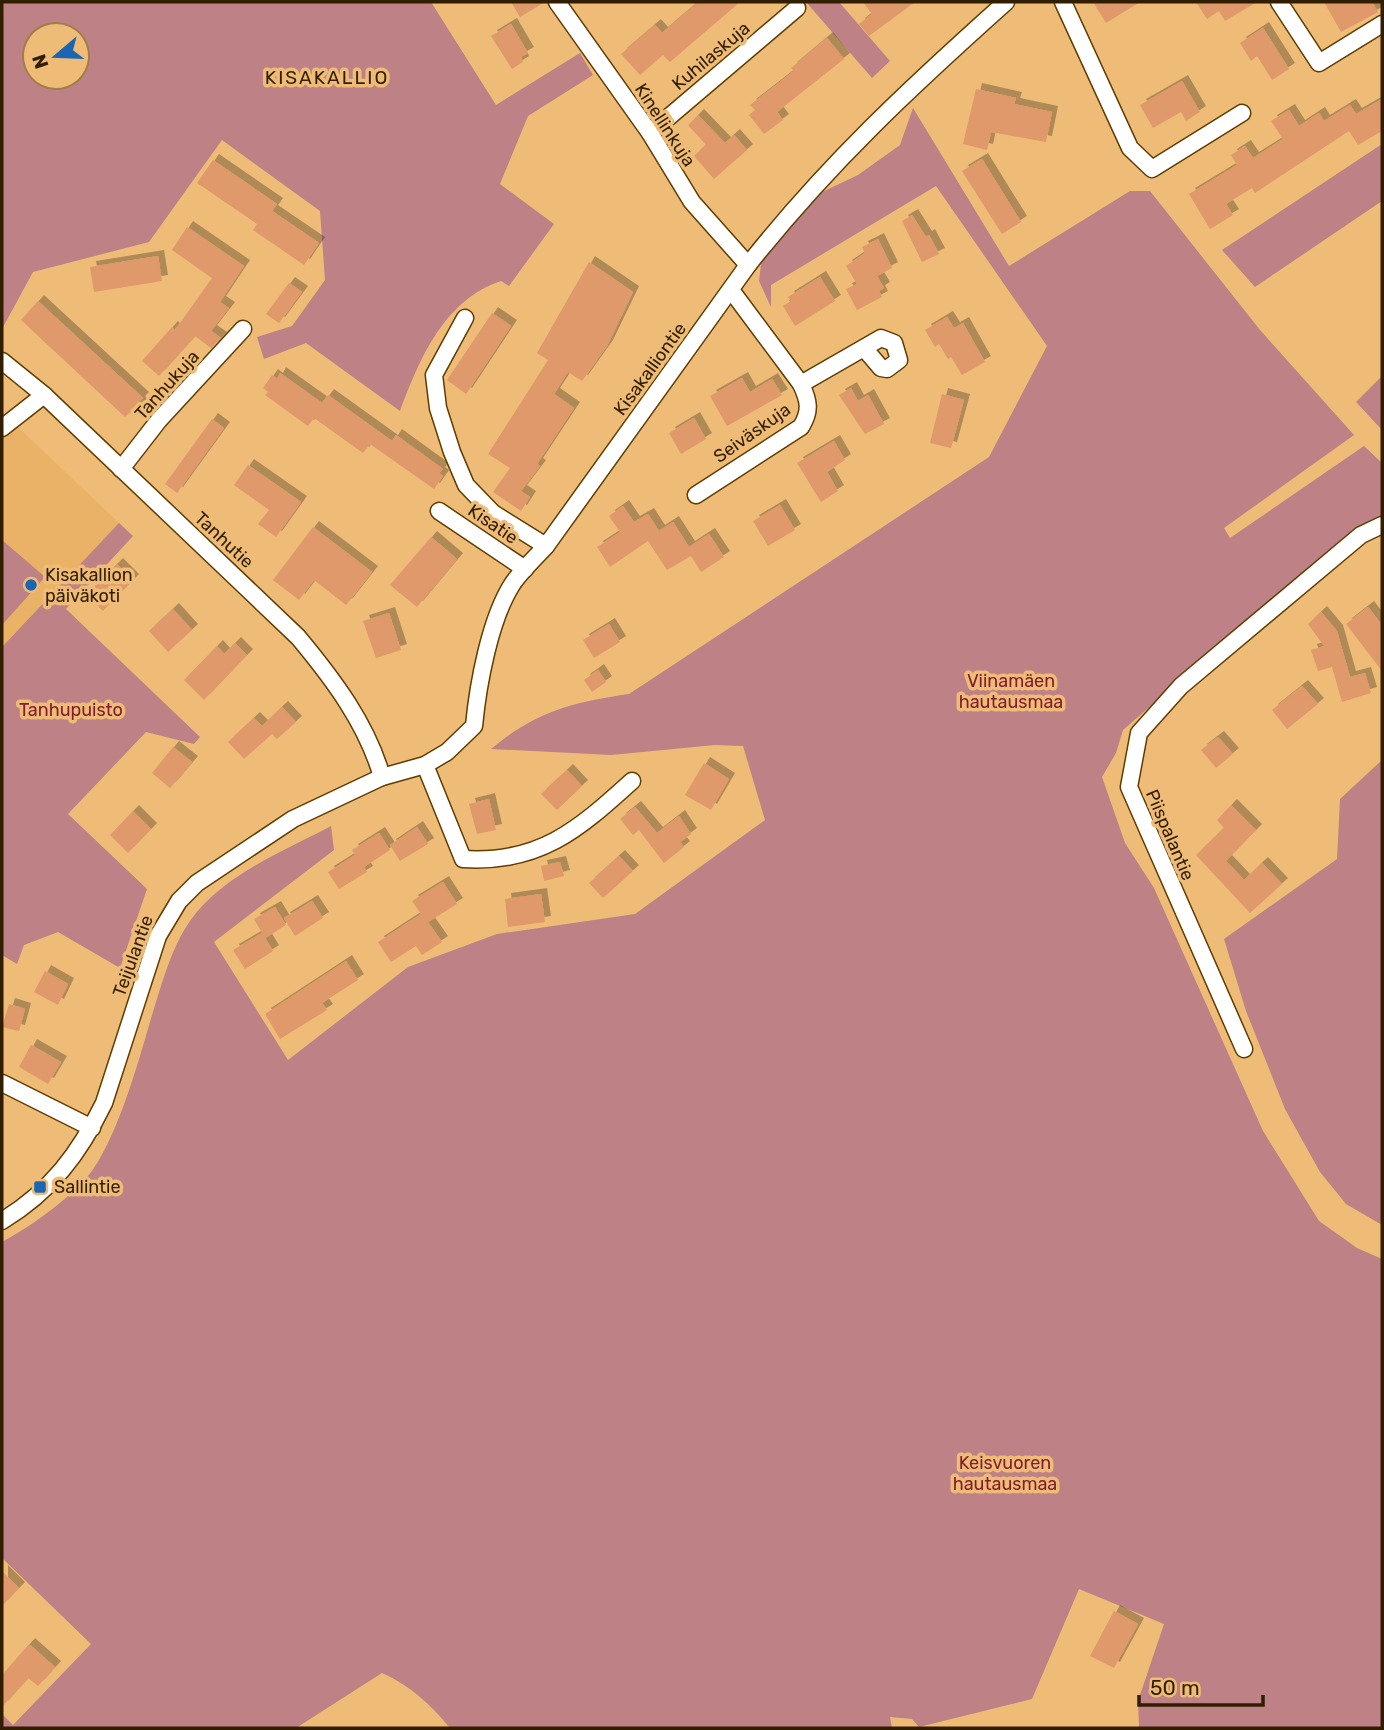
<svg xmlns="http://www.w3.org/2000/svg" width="1384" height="1730" font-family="Rubik,sans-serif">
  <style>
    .built { fill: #e9b266 }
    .green { fill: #bd8186; fill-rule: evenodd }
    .building { fill: #df996b; filter: url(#shadow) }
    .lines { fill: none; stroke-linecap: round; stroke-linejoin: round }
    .minor-casing { stroke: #5f3d00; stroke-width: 19 }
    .minor { stroke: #fff; stroke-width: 16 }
    .poi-dot { fill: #1a65b4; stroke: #eebc77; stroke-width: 2.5 }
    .labels { text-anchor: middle; stroke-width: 7; stroke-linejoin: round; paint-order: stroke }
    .street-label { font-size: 18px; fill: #311e01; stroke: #eebc77 }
    .poi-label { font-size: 18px; fill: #311e01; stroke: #eebc77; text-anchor: start }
    .park-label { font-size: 18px; fill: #811d32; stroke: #eebc77 }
    .neighbourhood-label { font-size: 19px; letter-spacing: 2px; fill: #311e01; stroke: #eebc77 }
  </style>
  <defs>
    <filter id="shadow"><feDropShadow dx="6" dy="-6" stdDeviation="0" flood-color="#0004"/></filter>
  </defs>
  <rect width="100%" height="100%" fill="#eebc77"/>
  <path class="built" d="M2,412L119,523L2,647Z"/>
  <g class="green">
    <path d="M2,2H431L496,105L580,53L593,75L528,116L500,184L554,224L509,286L501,281C444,300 420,358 400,411L306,343L264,359L257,337L292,326L325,280L320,211L222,140L149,242L33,272L2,329ZM35,35H77V77H35Z"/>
    <path d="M806,2H839L890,61L872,78Z"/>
    <path d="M913,108L1009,266L1130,191H1150L1260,330L1354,435L1224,528L1230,538L1364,446L1382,463V516L1351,532L1123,730L1116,753L1102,777L1125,843L1154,888L1263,1131L1319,1221L1357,1248L1382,1259V1728H1139L1138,1701L1164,1624L1079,1589L1032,1699L919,1727L912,1719L890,1717L892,1728H450C430,1704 411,1686 382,1673L296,1728H2V1714L13,1725L91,1644L2,1558V1242C30,1227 60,1205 83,1182C115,1149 139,1060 152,1015C162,984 171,948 190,921C223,875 282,852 331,826L334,850L214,942L288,1060L408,967L497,934L635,914L765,820L743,746L715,745L611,755L491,749C535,712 573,702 629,694L989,457L1047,346L936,186L771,285V307L759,281L762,256L820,193L858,175L900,145Z"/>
    <path d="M1382,144V201L1255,287L1222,250Z"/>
    <path d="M1382,376V430L1356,402Z"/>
    <path d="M119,523L133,536L66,609L200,737L194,744L146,732L68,814L147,889L120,968L58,932L24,945L17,964L2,955V647Z"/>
    <path d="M2,540L45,577L2,625Z"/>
    <path d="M1382,760V1225L1346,1204L1320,1172L1285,1109L1246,1011L1224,939L1337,859L1340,799Z"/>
  </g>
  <g class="building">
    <path d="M511,2H545L520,17Z"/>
    <path d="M698,2H740L670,62L663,55L640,75L621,54L655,25L662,33Z"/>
    <path d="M863,2H915L869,36L859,24L872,14Z"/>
    <path d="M1093,2H1140L1106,23Z"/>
    <path d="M1196,2H1257L1225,21L1219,11L1207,19Z"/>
    <path d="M1324,2H1372L1378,12L1341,32Z"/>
    <path d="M511,24L528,53L521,57L523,62L512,69L491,36Z"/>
    <path d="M1263,28L1289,69L1272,80L1257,56L1251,61L1240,43Z"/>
    <path d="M827,38L844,59L777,112L783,120L764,134L749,115L755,110L750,105L794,71L791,68Z"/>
    <path d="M1182,81L1200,112L1186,121L1181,112L1153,128L1140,105Z"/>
    <path d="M976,89L1016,98L1014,104L1052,112L1046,142L991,132L987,150L963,144Z"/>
    <path d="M1382,99V131L1358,145L1349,131L1255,193L1252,188L1226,204L1233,215L1210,229L1189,194L1237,165L1231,155L1245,146L1253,158L1283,139L1271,121L1289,110L1299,126L1319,113L1324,121L1350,105L1356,114Z"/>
    <path d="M698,115L725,143L734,135L747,150L714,179L694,156L706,145L688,125Z"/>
    <path d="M982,159L1021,222L1002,234L962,171Z"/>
    <path d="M213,160L277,204L272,211L319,243L304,265L253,230L257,224L197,183Z"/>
    <path d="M912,215L926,237L929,235L939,254L922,262L902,221Z"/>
    <path d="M187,227L244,266L220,302L229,308L211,331L221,338L211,348L195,336L159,376L142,361L172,327L175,330L212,278L172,250Z"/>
    <path d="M878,239L892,268L877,276L884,288L879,291L882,297L857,310L846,289L857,284L846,266L865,253L862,247Z"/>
    <path d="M158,256L162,281L94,292L90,267Z"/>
    <path d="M589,262L633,292L607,346L582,381L568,372L554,394L574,408L537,464L540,466L521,491L530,497L521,511L493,492L510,468L488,454L548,360L537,353Z"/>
    <path d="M820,277L835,301L795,326L783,306L791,301L788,297Z"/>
    <path d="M289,283L302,292L279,323L266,314Z"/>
    <path d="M38,301L143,398L139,402L143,405L133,416L129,413L125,417L21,320Z"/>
    <path d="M492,313L511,326L466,394L447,380Z"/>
    <path d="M947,317L954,328L963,323L985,362L962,375L951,357L948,359L939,344L935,347L925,330Z"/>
    <path d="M280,373L322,403L328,395L392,441L396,435L443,469L439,473L443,476L434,489L370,444L363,453L314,418L308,426L265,395L268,392L263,388L272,375L277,379Z"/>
    <path d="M742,378L750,392L772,379L782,395L727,426L710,396Z"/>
    <path d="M851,388L858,401L868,395L884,424L865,434L839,395Z"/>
    <path d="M942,394L964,400L951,448L930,443Z"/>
    <path d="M694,418L706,439L681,454L669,433Z"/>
    <path d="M212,419L224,428L177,493L165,484Z"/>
    <path d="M834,441L845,460L827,472L838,491L821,502L797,463Z"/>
    <path d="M248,465L301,502L276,537L258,524L269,510L234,485Z"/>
    <path d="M780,505L795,530L768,546L753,521Z"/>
    <path d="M623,506L634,522L648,514L659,531L673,522L689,547L709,534L724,557L701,572L691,556L667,570L648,541L610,567L597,547L620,532L609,516Z"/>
    <path d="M313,527L372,572L346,605L314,580L299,600L273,580Z"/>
    <path d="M431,537L457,559L417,607L390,585Z"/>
    <path d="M117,564L133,580L103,611L86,595Z"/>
    <path d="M1368,607L1382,625V671L1346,624Z"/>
    <path d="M173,609L192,630L168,652L149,631Z"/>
    <path d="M1321,612L1337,631L1350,677L1365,673L1371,693L1342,702L1332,667L1318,671L1311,650L1324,646L1308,624Z"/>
    <path d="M389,613L401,650L376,658L363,621Z"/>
    <path d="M609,624L620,642L594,658L583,640Z"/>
    <path d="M235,643L247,655L204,700L184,680L217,646L224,654Z"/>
    <path d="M598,670L606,682L592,692L584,680Z"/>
    <path d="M1302,686L1318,704L1287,729L1272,710Z"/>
    <path d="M282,707L296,722L277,739L272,734L244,759L228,742L254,718L262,726Z"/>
    <path d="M1218,737L1233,754L1216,768L1201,750Z"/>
    <path d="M173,747L192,762L170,788L152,773Z"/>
    <path d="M704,763L729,779L711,810L685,795Z"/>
    <path d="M567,770L582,786L557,810L541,794Z"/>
    <path d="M489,799L496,830L477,834L469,804Z"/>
    <path d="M1231,805L1256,830L1226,861L1244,880L1262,863L1282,884L1250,913L1196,855L1224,828L1217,820Z"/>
    <path d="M635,807L657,833L679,816L691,834L680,842L684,847L664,863L639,830L633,835L620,819Z"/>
    <path d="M133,811L151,829L128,853L110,835Z"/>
    <path d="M417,827L428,844L400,861L390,845Z"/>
    <path d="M379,833L390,850L364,867L367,872L339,889L328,872L355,855L352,850Z"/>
    <path d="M619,856L633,871L603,898L589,883Z"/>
    <path d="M560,862L564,876L544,881L541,866Z"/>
    <path d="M443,882L457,904L428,922L442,942L422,955L416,946L391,962L378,942L421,914L412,901Z"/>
    <path d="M541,894L545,922L508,927L505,899Z"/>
    <path d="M312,901L323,918L295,936L284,918Z"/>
    <path d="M275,907L286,925L265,938L254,919Z"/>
    <path d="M262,933L273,951L245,969L233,950Z"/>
    <path d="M346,961L358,980L322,1003L327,1010L280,1039L265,1014Z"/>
    <path d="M45,971L68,984L58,1005L34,992Z"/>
    <path d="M9,1004L25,1009L19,1031L2,1027Z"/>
    <path d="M31,1045L61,1062L48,1084L19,1067Z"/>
    <path d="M2,1571L19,1588L2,1606Z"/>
    <path d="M1114,1611L1138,1624L1114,1668L1090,1656Z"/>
    <path d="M29,1644L55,1667L38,1686L28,1678L2,1707V1675Z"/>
  </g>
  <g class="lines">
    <g class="minor-casing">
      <g id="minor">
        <path d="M557,2L650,133L692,202L748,265"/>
        <path d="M1063,2L1130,148L1152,169L1242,113"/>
        <path d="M1279,2L1319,63L1382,24"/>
        <path d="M650,133L797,8"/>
        <path d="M465,318L434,375L438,408L452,452L466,485L493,513L546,546"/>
        <path d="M2,361L44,395L298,637C333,679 367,724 382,777"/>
        <path d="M801,384L881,338L894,343L899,360L887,369L881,368L864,348"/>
        <path d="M2,428L44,395"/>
        <path d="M121,469L159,420L243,329"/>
        <path d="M696,495L801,427C811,411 809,401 801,384L731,290"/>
        <path d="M439,511L525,569"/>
        <path d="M425,765L463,859C539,864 578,830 632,781"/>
        <path d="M1244,1049L1129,787L1139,733L1181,686L1361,535L1382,525"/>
        <path d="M2,1083L92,1128"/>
        <path d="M2,1221C51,1191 79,1154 104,1103L158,936L179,901L197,883L293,819L382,777L425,765L447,752L474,726C478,684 490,618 513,583C522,570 535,558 546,546L748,265C828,164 911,87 1006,2"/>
      </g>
    </g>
    <use href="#minor" class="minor"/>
  </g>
  <g class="poi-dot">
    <circle cx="31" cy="585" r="7"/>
    <rect x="33" y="1180" width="14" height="14" rx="3.5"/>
  </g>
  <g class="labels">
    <g class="street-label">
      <text transform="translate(711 56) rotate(-40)" y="6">Kuhilaskuja</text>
      <text transform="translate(665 125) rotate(57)" y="6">Kinellinkuja</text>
      <text transform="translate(650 369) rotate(-54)" y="6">Kisakalliontie</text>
      <text transform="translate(167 385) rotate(-48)" y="6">Tanhukuja</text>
      <text transform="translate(752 433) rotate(-35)" y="6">Seiväskuja</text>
      <text transform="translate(493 524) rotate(34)" y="6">Kisatie</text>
      <text transform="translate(224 540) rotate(43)" y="6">Tanhutie</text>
      <text transform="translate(1170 835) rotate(67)" y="6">Piispalantie</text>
      <text transform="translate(133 956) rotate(-70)" y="6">Teijulantie</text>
    </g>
    <g class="poi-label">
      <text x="45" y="581">Kisakallion<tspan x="45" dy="21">päiväkoti</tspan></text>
      <text x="54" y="1193">Sallintie</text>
    </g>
    <g class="park-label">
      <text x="1011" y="687">Viinamäen<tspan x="1011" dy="21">hautausmaa</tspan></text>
      <text x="71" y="716">Tanhupuisto</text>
      <text x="1005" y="1469">Keisvuoren<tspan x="1005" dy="21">hautausmaa</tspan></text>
    </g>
    <g class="neighbourhood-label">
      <text x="327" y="84">KISAKALLIO</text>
    </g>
  </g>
  <rect width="1384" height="1730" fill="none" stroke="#311e01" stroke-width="7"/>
  <g transform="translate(56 56) rotate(251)"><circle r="33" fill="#eebc77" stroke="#a27d48" stroke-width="2"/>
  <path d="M0-5L12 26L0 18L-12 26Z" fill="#1a65b4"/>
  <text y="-10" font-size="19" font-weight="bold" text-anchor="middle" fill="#311e01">N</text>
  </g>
  <path d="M1139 1695v10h124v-10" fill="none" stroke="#311e01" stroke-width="3.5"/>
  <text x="1150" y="1695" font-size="21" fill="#311e01" stroke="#eebc77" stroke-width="5" paint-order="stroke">50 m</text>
</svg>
